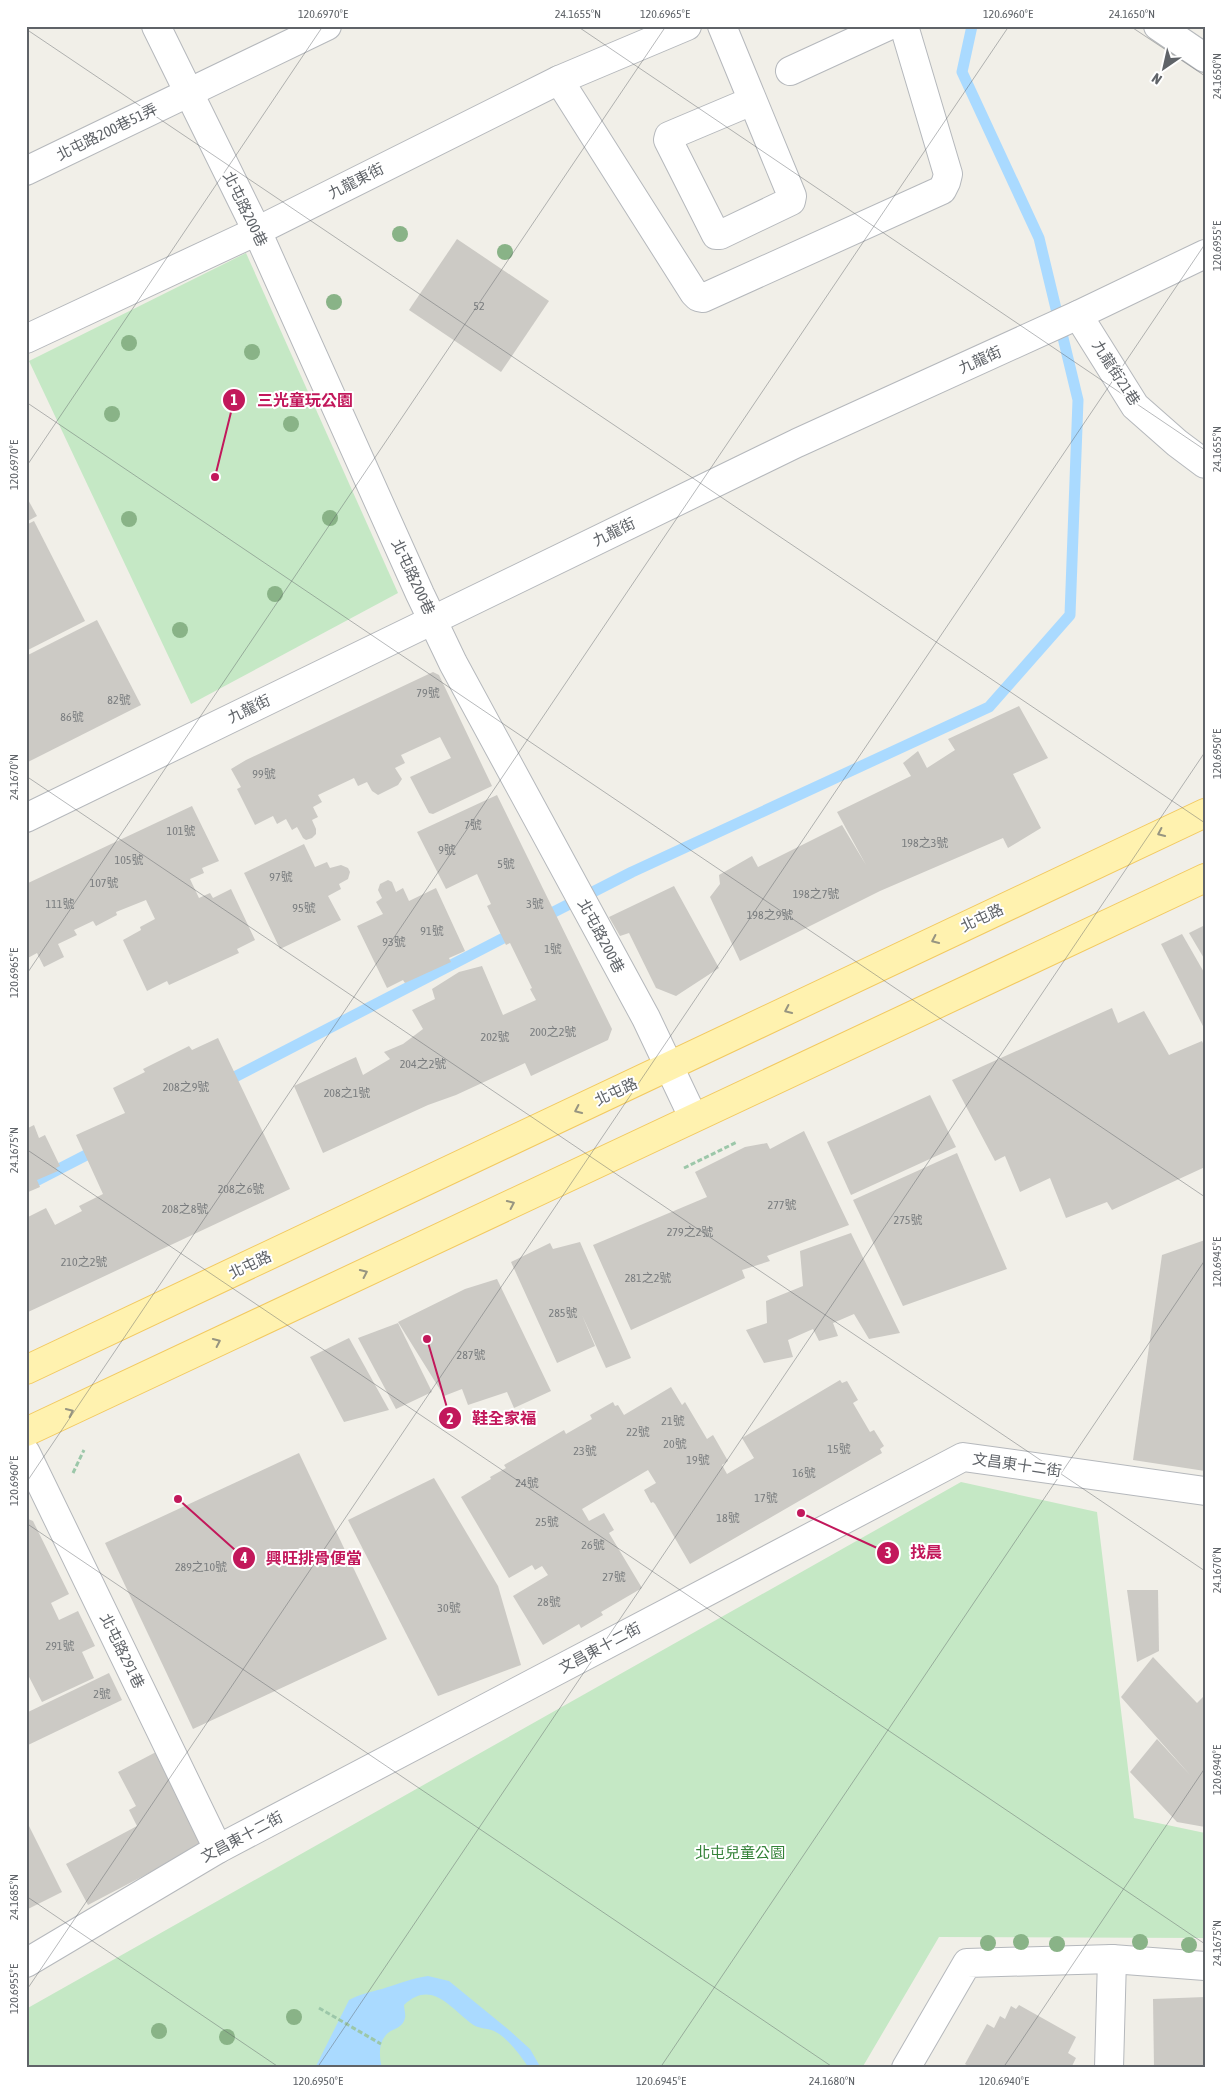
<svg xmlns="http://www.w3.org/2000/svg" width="1231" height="2094" font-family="'Asap Condensed','Noto Sans TC',sans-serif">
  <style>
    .green { fill: #c5e8c5 }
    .water { fill: #aadaff }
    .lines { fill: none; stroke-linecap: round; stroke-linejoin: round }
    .stream { stroke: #aadaff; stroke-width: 11 }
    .building { fill: #cccac5 }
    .minor-casing { stroke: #b5b8bc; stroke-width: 30 }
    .major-casing { stroke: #f2c960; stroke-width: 30 }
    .path { stroke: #9cc7a9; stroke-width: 3; stroke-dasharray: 5 2.5; stroke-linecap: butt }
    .minor { stroke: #fff; stroke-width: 28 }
    .major { stroke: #fff2af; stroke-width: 28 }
    .tree { fill: #89b387 }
    .oneway { stroke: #979581 }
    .ticks { fill: none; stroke: #5f6368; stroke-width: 1; stroke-opacity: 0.45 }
    .labels { text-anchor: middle; stroke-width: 4; stroke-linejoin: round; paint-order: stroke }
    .number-label { font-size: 12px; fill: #7a7d7f }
    .street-label { font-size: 15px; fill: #5f6368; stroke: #fff }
    .park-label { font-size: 15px; fill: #348238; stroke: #fff }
    .leader { fill: none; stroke: #c2185b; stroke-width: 2 }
    .callout-dot { fill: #c2185b; stroke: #fff; stroke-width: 2 }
    .mark-label { font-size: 15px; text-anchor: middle; font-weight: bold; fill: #fff }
    .callout-label { font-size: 16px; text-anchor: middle; font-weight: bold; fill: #c2185b; stroke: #fff; stroke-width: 4; stroke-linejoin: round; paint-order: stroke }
    .neatline { fill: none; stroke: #5f6368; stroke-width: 2 }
    .ticks-label { font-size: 12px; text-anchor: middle; fill: #5f6368 }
  </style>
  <rect width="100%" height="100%" fill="#f1efe8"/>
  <g class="green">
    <path d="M246,253L398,593L191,704L29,361Z"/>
    <path d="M961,1482L1097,1512L1134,1818L1205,1833V1938L939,1937L862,2068H26V2009Z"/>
  </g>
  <path class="water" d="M428,1976L449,1981L509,2030L530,2049L541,2068H529C520,2055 508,2038 494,2031C487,2028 478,2029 472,2024C450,2008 432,1979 404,2005C404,2009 406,2014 405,2018C403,2028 394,2028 388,2033C378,2042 379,2056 382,2068H315L349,2000C360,1994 370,1992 382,1989C398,1984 412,1978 428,1976Z"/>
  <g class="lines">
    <g class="stream">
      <path d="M542,918L632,872L989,707L1070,615L1078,400L1039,238L962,72L972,26"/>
      <path d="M223,1083L515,932"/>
      <path d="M26,1186L98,1149"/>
    </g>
  </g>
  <g class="building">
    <path d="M457,239L549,301L501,372L409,310Z"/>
    <path d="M26,496L37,516L26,522Z"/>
    <path d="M34,521L85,621L26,651V525Z"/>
    <path d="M97,620L141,705L26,763V656Z"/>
    <path d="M433,672L439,675L492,786L433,814L429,813L410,777L451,758L440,737L401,755L405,763L395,768L402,779L398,785L378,795L372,791L367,782L358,786L354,778L318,795L322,802L313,807L318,817L312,820L316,829V834L312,838L306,840L303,838L297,827L292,830L286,819L277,824L273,816L255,825L237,789L241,787L231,769L246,760Z"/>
    <path d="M1019,706L1048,758L1013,774L1041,828L1008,848L1003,838L880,891L740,961L710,897L720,884L719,875L752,856L758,867L842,825L866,865L837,812L911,776L903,763L918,751L927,768L955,750L948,739Z"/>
    <path d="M497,795L612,1029L608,1040L531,1076L525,1063L456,1095L428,1105L323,1153L294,1086L356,1057L363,1075L390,1059L384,1052L403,1044L423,1029L412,1010L435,999L432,989L459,972L482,966L503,1015L536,1000L530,989L532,988L510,943L506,945L487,906L491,904L477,874L446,889L417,832Z"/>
    <path d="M192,806L219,861L202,868L204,873L190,879L199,898L210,893L213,898L231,889L255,940L237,949L239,953L169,985L167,981L147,991L123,940L141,930L140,927L155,919L146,900L116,912L117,915L96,926L93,921L74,930L77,935L58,944L64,957L44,967L37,953L26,959V884Z"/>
    <path d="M304,844L315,867L327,862L330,868L341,865L348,868L350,872L348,879L339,884L341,889L328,896L341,920L280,949L244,873Z"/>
    <path d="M388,880L392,882L396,892L403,888L409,901L436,888L465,951L449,958L451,962L405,983L403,980L387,988L357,926L383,914L376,902L382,898L378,890L380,884Z"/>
    <path d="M674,886L719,968L676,996L656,988L629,933L620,936L609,917Z"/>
    <path d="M1205,925V960L1189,933Z"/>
    <path d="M1182,934L1205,974V1030L1161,944Z"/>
    <path d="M1112,1008L1118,1023L1144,1011L1169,1055L1202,1041L1205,1048V1167L1112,1210L1107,1202L1066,1218L1050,1178L1020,1192L1005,1156L995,1161L952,1080Z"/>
    <path d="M218,1038L290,1189L26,1313V1218L46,1208L55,1225L82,1211L79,1206L103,1194L76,1135L125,1113L113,1088L145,1072L143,1069L189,1046L192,1050Z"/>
    <path d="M930,1095L956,1147L851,1195L827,1142Z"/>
    <path d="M34,1125L39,1138L45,1135L60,1166L56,1168L58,1171L37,1180L40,1187L26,1193V1129Z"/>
    <path d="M804,1131L849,1225L767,1256L770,1261L742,1270L745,1278L631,1330L593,1245L707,1197L695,1172L745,1147L767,1143L770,1149Z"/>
    <path d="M957,1153L1007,1269L903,1306L853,1200Z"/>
    <path d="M851,1233L900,1333L869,1339L854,1314L833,1323L838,1336L819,1341L813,1329L788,1340L793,1357L764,1363L746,1330L767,1323L766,1301L803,1286L800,1251Z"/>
    <path d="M1205,1240V1471L1133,1460L1162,1255Z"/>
    <path d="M580,1242L631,1358L606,1368L582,1315L595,1346L557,1363L511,1262L550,1243L553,1249Z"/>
    <path d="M497,1279L551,1391L514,1408L507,1392L468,1405L462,1389L444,1396L398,1322L465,1289Z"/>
    <path d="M398,1323L432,1392L396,1409L358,1338Z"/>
    <path d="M349,1338L389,1410L344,1422L310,1357Z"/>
    <path d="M840,1380L842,1383L847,1381L858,1400L853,1403L870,1432L874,1430L884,1446L880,1449L882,1453L690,1564L655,1504L653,1502L651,1503L644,1490L656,1483L648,1470L582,1509L589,1521L604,1513L614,1530L609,1533L642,1588L601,1612L603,1615L581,1628L579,1624L543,1645L513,1596L548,1575L542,1566L535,1570L532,1565L509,1578L461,1497L491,1479L490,1477L506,1468L504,1465L564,1430L566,1434L592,1419L590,1415L613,1402L615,1406L618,1405L624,1415L671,1387L682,1405L685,1402L707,1439L713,1435L728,1461L722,1465L727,1474L754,1458L742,1438Z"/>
    <path d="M299,1453L387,1639L193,1729L105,1543Z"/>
    <path d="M434,1478L498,1586L521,1665L438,1696L348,1520Z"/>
    <path d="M26,1518L33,1521L69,1594L51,1603L59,1620L78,1611L95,1646L82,1652L94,1678L42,1702L26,1671Z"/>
    <path d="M1127,1590H1158L1159,1651L1137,1662Z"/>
    <path d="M1153,1657L1197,1703L1205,1695V1827L1177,1822L1130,1772L1157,1739L1191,1776L1121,1697Z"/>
    <path d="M109,1673L122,1700L26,1746V1713Z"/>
    <path d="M156,1752L206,1843L88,1905L66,1864L137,1826L129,1810L136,1806L118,1772Z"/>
    <path d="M26,1820L62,1892L26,1910Z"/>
    <path d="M1205,1997V2068H1154L1153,1999Z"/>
    <path d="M1019,2005L1076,2037L1068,2053L1076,2058L1071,2068H972L965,2064L987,2024L994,2028L1000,2016L1005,2019L1011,2006L1016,2009Z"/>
  </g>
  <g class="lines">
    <g class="minor-casing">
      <g id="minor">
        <path d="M156,26L257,231L420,594L453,663L646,1018L693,1117"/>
        <path d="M722,26L792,196L791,201L720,235H716L668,140L669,136L752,101"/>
        <path d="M1158,26L1205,58"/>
        <path d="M790,71L888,26"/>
        <path d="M559,80L694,293L698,297L703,298L942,190L946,182L948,174L904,26"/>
        <path d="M26,171L327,26"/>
        <path d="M1078,315L1135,406L1177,443L1205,464"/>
        <path d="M26,339L257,231L559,80L687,26"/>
        <path d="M26,818L797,443L1078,315L1205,254"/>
        <path d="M26,1453L218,1849"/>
        <path d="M26,1963L218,1849L963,1457L1205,1491"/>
        <path d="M906,2068L967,1963L1112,1959L1205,1966"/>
        <path d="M1109,2068L1112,1959"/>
      </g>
    </g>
    <g class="major-casing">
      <g id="major">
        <path d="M26,1370L1205,813"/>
        <path d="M26,1432L1205,878"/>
      </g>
    </g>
    <g class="path">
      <path d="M684,1168L737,1142"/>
      <path d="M73,1473L84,1450"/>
      <path d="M319,2008L381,2044"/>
    </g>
    <use href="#minor" class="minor"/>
    <use href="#major" class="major"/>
  </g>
  <g class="tree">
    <circle cx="400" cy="234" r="8"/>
    <circle cx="505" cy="252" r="8"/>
    <circle cx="334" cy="302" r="8"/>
    <circle cx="129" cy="343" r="8"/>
    <circle cx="252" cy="352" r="8"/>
    <circle cx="112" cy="414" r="8"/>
    <circle cx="291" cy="424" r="8"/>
    <circle cx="330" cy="518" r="8"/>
    <circle cx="129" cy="519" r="8"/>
    <circle cx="275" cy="594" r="8"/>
    <circle cx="180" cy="630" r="8"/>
    <circle cx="1021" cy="1942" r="8"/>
    <circle cx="1140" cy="1942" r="8"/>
    <circle cx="988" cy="1943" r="8"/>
    <circle cx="1057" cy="1944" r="8"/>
    <circle cx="1189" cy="1945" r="8"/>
    <circle cx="294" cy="2017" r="8"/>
    <circle cx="159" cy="2031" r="8"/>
    <circle cx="227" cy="2037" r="8"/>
  </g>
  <defs><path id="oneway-chevron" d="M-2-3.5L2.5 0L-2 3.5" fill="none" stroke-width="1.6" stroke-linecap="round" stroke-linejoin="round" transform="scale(1.25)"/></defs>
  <g class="oneway">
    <use href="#oneway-chevron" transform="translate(1161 833) rotate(155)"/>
    <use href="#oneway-chevron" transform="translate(935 940) rotate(155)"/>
    <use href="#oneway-chevron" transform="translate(788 1010) rotate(155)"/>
    <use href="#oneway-chevron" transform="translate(578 1110) rotate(155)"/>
    <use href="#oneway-chevron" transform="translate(511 1204) rotate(-25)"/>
    <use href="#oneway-chevron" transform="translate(364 1273) rotate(-25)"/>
    <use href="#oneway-chevron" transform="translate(217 1342) rotate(-25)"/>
    <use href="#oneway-chevron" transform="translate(70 1412) rotate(-25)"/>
  </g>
  <path class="ticks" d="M577,26L1205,450M1130,26L1205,76M26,29L1205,823M26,402L1205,1197M26,467L323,26M26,776L1205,1571M26,975L666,26M26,1149L1205,1944M26,1483L1009,26M26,1523L834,2068M26,1896L280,2068M26,1991L1205,244M317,2068L1205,752M660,2068L1205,1260M1003,2068L1205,1768"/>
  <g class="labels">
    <g class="number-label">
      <text x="479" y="310">52</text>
      <text x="428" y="697">79號</text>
      <text x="119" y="704">82號</text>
      <text x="72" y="721">86號</text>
      <text x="264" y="778">99號</text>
      <text x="473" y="829">7號</text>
      <text x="181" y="835">101號</text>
      <text x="925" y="847">198之3號</text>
      <text x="447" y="854">9號</text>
      <text x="129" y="864">105號</text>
      <text x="506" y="868">5號</text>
      <text x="281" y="881">97號</text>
      <text x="104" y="887">107號</text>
      <text x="816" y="898">198之7號</text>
      <text x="60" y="908">111號</text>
      <text x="535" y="908">3號</text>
      <text x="304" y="912">95號</text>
      <text x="770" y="919">198之9號</text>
      <text x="432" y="935">91號</text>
      <text x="394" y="946">93號</text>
      <text x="553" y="953">1號</text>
      <text x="553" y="1036">200之2號</text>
      <text x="495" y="1041">202號</text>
      <text x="423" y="1068">204之2號</text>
      <text x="186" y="1091">208之9號</text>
      <text x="347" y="1097">208之1號</text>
      <text x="241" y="1193">208之6號</text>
      <text x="782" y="1209">277號</text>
      <text x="185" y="1213">208之8號</text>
      <text x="908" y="1224">275號</text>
      <text x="690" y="1236">279之2號</text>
      <text x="84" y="1266">210之2號</text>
      <text x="648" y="1282">281之2號</text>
      <text x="563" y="1317">285號</text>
      <text x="471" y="1359">287號</text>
      <text x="673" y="1425">21號</text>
      <text x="638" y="1436">22號</text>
      <text x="675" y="1448">20號</text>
      <text x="839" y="1453">15號</text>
      <text x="585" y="1455">23號</text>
      <text x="698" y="1464">19號</text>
      <text x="804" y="1477">16號</text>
      <text x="527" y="1487">24號</text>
      <text x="766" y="1502">17號</text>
      <text x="728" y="1522">18號</text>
      <text x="547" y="1526">25號</text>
      <text x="593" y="1549">26號</text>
      <text x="201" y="1571">289之10號</text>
      <text x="614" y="1581">27號</text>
      <text x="549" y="1606">28號</text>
      <text x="449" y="1612">30號</text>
      <text x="60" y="1650">291號</text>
      <text x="102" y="1698">2號</text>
    </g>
    <g class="street-label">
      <text transform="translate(107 132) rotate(-26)" y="5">北屯路200巷51弄</text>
      <text transform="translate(356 181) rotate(-27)" y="5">九龍東街</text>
      <text transform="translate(245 209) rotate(64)" y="5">北屯路200巷</text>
      <text transform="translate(980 360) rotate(-24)" y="5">九龍街</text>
      <text transform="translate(1116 373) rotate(57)" y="5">九龍街21巷</text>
      <text transform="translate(614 532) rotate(-26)" y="5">九龍街</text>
      <text transform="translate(413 577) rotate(65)" y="5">北屯路200巷</text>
      <text transform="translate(249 709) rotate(-26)" y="5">九龍街</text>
      <text transform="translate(982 918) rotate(-25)" y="5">北屯路</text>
      <text transform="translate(601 936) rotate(62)" y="5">北屯路200巷</text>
      <text transform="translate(616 1092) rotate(-25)" y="5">北屯路</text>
      <text transform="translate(250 1265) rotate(-25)" y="5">北屯路</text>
      <text transform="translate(1017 1465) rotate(8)" y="5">文昌東十二街</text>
      <text transform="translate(600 1648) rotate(-28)" y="5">文昌東十二街</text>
      <text transform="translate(122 1651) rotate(64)" y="5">北屯路291巷</text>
      <text transform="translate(242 1837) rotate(-28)" y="5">文昌東十二街</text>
    </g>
    <g class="park-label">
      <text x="740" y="1858">北屯兒童公園</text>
    </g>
  </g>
  <path class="leader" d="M215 477L234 400M427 1339L450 1418M801 1513L888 1553M178 1499L244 1558"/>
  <g class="callout-dot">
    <circle cx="215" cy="477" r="5"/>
    <circle cx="427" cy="1339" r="5"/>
    <circle cx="801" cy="1513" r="5"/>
    <circle cx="178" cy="1499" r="5"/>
    <circle cx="234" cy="400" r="12"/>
    <circle cx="450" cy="1418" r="12"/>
    <circle cx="888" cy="1553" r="12"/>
    <circle cx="244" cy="1558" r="12"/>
  </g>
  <g class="mark-label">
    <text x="234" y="405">1</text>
    <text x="450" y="1424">2</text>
    <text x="888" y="1558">3</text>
    <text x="244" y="1563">4</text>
  </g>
  <g class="callout-label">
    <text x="305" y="406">三光童玩公園</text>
    <text x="504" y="1424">鞋全家福</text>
    <text x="926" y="1558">找晨</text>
    <text x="314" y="1564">興旺排骨便當</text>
  </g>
  <rect width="1231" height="2094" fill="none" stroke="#ffffff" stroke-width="55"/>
  <g transform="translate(1164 68) rotate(214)" stroke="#ffffff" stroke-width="4" paint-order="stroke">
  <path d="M0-4L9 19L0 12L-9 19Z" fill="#5f6368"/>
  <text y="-8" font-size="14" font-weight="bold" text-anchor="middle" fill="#5f6368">N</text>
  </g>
  <rect x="28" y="28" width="1176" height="2038" class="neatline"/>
  <g class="ticks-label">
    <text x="323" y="18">120.6970°E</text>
    <text x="578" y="18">24.1655°N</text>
    <text x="665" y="18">120.6965°E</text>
    <text x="1008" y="18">120.6960°E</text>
    <text x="1132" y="18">24.1650°N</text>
    <text transform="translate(1217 76) rotate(-90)" y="4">24.1650°N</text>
    <text transform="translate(1217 246) rotate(-90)" y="4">120.6955°E</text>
    <text transform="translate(1217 449) rotate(-90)" y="4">24.1655°N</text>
    <text transform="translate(14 465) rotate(-90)" y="4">120.6970°E</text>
    <text transform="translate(1217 754) rotate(-90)" y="4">120.6950°E</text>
    <text transform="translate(14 777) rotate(-90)" y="4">24.1670°N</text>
    <text transform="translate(14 973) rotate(-90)" y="4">120.6965°E</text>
    <text transform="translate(14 1150) rotate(-90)" y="4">24.1675°N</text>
    <text transform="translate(1217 1262) rotate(-90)" y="4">120.6945°E</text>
    <text transform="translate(14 1481) rotate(-90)" y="4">120.6960°E</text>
    <text transform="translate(1217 1570) rotate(-90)" y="4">24.1670°N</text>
    <text transform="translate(1217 1770) rotate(-90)" y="4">120.6940°E</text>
    <text transform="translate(14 1897) rotate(-90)" y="4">24.1685°N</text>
    <text transform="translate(1217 1943) rotate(-90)" y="4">24.1675°N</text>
    <text transform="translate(14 1989) rotate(-90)" y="4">120.6955°E</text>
    <text x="318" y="2085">120.6950°E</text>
    <text x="661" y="2085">120.6945°E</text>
    <text x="832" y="2085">24.1680°N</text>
    <text x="1004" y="2085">120.6940°E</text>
  </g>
</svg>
